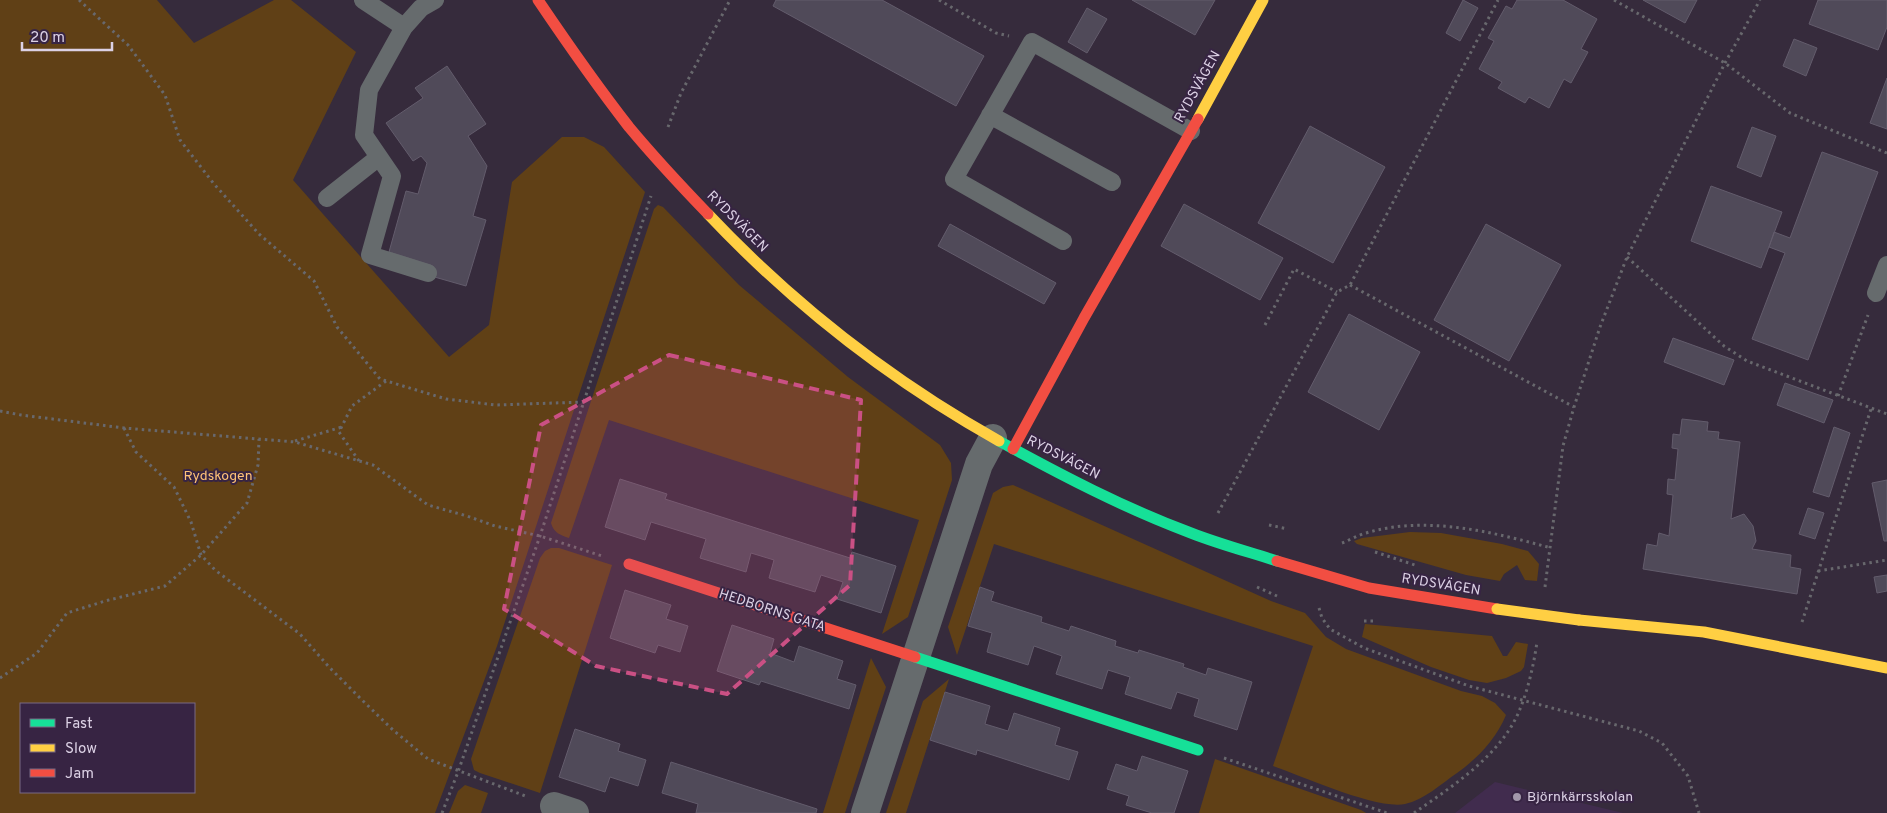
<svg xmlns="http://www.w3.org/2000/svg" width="1887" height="813" font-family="Overpass,sans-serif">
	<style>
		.built { fill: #412c4e }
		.green { fill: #604016; fill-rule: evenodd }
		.building { fill: #504a59; stroke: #635c6c }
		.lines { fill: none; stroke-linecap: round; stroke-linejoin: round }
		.path { stroke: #68686d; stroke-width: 3; stroke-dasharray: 2.5 4; stroke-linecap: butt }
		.lane { stroke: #666b6d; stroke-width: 18 }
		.street { stroke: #666b6d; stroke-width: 28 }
		.fast { stroke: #16e098; stroke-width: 11 }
		.slow { stroke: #ffcf43; stroke-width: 11 }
		.jam { stroke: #f24e42; stroke-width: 11 }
		.slow-bridge { stroke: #ffcf43; stroke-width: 11 }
		.marked { fill: #ca5084; fill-opacity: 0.2; stroke: #ca5084; stroke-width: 4; stroke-dasharray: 10 6; stroke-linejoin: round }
		.poi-dot { fill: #a297aa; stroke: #372443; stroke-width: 2 }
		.labels { text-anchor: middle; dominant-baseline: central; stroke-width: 4; stroke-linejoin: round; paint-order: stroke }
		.street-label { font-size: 14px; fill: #dcd1e5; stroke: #372443 }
		.park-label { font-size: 14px; fill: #ffc277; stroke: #372443 }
		.poi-label { font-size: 14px; fill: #dcd1e5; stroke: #372443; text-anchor: start }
	</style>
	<rect width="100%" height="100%" fill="#362b3c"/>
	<!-- built -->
	<path class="built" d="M1495 782 1623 813H1455Z"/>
	<!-- green -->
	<path class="green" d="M0 0H157L194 43 274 0H291L356 52 293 180 449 357 489 325 512 182 562 137H584L604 147 645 192 497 646 435 813H0ZM21 704H194V792H21Z
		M658 205 663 207 739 285 848 377 940 445 951 463 952 480 908 617 882 634 919 520 609 420 569 538C560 535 554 533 551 523L654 209Z
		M1013 485 1271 601 1305 613 1326 637 1346 649 1461 691 1482 696 1495 703 1506 715C1496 739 1478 758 1457 773 1441 784 1424 800 1405 804 1377 810 1302 776 1273 766L1313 646 994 544 957 655 948 627 993 493 1003 487Z
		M1410 532 1441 533 1502 544 1528 551 1539 564 1537 581 1525 580 1517 565 1504 574 1500 581 1466 575 1357 544 1354 541 1362 538Z
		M551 548H559L612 565 540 793 480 773 474 770 471 759 540 558 545 551Z
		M1365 624 1492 636 1503 656H1507L1516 642 1528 644 1524 667 1521 671 1506 678 1487 683 1469 680 1431 667 1362 637Z
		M871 658 886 687 845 813H823Z
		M949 679 906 813H886L923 701Z
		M1215 759 1361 810 1366 813H1199Z
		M465 785 488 793 481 813H449L458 791Z"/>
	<!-- building -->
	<path class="building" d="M776 0H882L984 56 956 106 773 6Z
		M1132 0H1215L1195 35Z
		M1463 0 1478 8 1460 41 1446 33Z
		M1517 0H1563L1597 19 1581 49 1588 52 1571 83 1564 79 1549 108 1529 97 1525 103 1498 88 1502 82 1479 69 1494 41 1488 38 1506 6 1512 9Z
		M1643 0H1697L1685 23Z
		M1818 0H1887V27L1878 50 1809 24Z
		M1087 8 1107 19 1087 53 1068 42Z
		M1794 39 1817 48 1806 76 1783 66Z
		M447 66 486 124 468 136 487 166 473 216 486 220 466 286 431 276 433 266 389 252 406 191 418 194 427 163 421 156 413 161 386 123 423 98 415 88Z
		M1887 78V129L1870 123Z
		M1310 126 1385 167 1333 263 1258 223Z
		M1752 127 1776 136 1761 177 1737 167Z
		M1822 152 1878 172 1808 360 1752 339 1785 253 1769 247 1774 232 1790 238Z
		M1711 186 1782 212 1761 268 1691 241Z
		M1184 204 1283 258 1260 300 1161 246Z
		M950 224 1056 283 1044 304 938 246Z
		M1486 224 1561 265 1509 361 1434 320Z
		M1349 314 1420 352 1379 430 1308 392Z
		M1673 338 1734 360 1724 385 1664 362Z
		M1785 383 1833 400 1824 423 1777 405Z
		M1682 419 1708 422 1707 431 1719 432 1718 439 1740 442 1731 519 1744 514 1753 526 1756 541 1752 549 1791 555 1790 567 1801 569 1797 594 1643 569 1647 544 1657 546 1659 533 1669 536 1673 495 1667 494 1668 479 1675 480 1678 449 1672 448 1673 434 1680 435Z
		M1834 427 1850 433 1829 497 1813 492Z
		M620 479 667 494 665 499 850 558 852 552 896 566 881 613 837 599 843 582 821 575 815 592 769 578 774 560 751 553 746 572 700 558 706 539 651 522 645 540 605 527Z
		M1887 480V541H1884L1872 483Z
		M1808 508 1824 513 1815 539 1799 534Z
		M1887 575V591L1877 593 1874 577Z
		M980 587 994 592 991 601 1042 617 1041 622 1069 631 1071 626 1116 641 1115 646 1138 653 1139 650 1184 664 1183 667 1206 675 1208 668 1252 682 1237 730 1194 716 1199 699 1177 692 1171 709 1125 694 1130 677 1108 670 1102 689 1056 674 1062 656 1034 646 1028 665 987 652 992 633 968 626Z
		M625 590 671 605 666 619 688 626 680 652 658 645 655 653 610 638Z
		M732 625 774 639 770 653 794 662 799 646 843 661 837 679 856 685 849 709 761 681 759 685 717 671Z
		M945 692 990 706 985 724 1008 731 1014 713 1060 728 1055 745 1078 752 1069 780 977 750 976 755 930 740Z
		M575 729 620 744 618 751 646 760 638 786 610 777 605 792 559 777Z
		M1142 756 1188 771 1174 813H1152L1126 805 1129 796 1107 789 1116 764 1137 771Z
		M671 762 817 809 816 813H696L698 804 662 793Z"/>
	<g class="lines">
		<!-- path -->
		<path class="path" d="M79 0 128 45 165 95 180 140 214 184 259 234 314 281 337 327 380 379 446 399 496 405 583 402
			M939 0 996 33 1009 36
			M1614 0 1725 63 1790 113 1887 153
			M668 127 681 93 730 0
			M1627 257 1724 346 1747 361 1887 414
			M1350 285 1574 407
			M1265 325 1294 269 1337 292
			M1838 396 1868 315
			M0 411 21 415 124 428 295 442 373 465 428 505 467 516 495 526 540 536 602 556
			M124 428 136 452 174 487 191 522 201 555 215 570 300 634 329 667 362 700 393 730 428 759 528 797
			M295 441 342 427
			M359 461 339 432 352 406 386 381
			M1218 513 1337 292 1350 285 1498 0
			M1269 525 1288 529
			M1342 543C1350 540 1358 535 1366 533 1426 515 1493 532 1551 548
			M1375 552 1415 565
			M1818 571 1887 560
			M1257 587 1277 596
			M1545 587 1563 446 1574 407 1600 327 1627 257 1725 63 1760 0
			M1319 608 1322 618 1330 629 1364 648 1469 686 1639 731 1662 743 1688 776 1699 813
			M1364 621H1375
			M1802 622 1871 409
			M0 678 37 653 67 613 105 601 165 586 201 555 247 503 258 465 259 439
			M1224 758 1387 813
			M442 813 458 772 540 536 651 196
			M1414 813C1447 790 1484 766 1507 733 1524 710 1533 670 1537 642"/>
		<!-- lane -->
		<path class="lane" d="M363 0 404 27
			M990 115 1112 182
			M327 198 379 157
			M1063 241 954 179 1032 42 1191 131
			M428 273 370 255 392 176 364 135 369 90 404 27 421 8 435 0
			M1876 293 1887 265"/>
		<!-- street -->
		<path class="street" d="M554 806 575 813
			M865 813 979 464 993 438"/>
		<!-- fast -->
		<path class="fast" d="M999 441C1061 475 1124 508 1191 533 1219 544 1249 552 1277 561
			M915 657 1198 750"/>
		<!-- slow -->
		<path class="slow" d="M1198 119 1263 0
			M708 214C792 303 892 381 999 441
			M1579 620 1704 632 1887 668"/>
		<!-- jam -->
		<path class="jam" d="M538 0C567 43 597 86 629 127 654 157 681 186 708 214
			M1013 449 1084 318 1198 119
			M1277 561 1369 588 1497 609
			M629 564 915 657"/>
		<!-- slow-bridge -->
		<path class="slow-bridge" d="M1497 609 1579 620"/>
	</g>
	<!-- marked area -->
	<path class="marked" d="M669 355 861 400 850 585 727 694 596 666 504 609 541 425Z"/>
	<!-- markers -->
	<circle class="poi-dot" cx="1517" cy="797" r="5"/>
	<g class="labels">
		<!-- street labels -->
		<g class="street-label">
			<text transform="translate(1198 87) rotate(-61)">RYDSVÄGEN</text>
			<text transform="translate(737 222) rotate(45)">RYDSVÄGEN</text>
			<text transform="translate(1063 458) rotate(27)">RYDSVÄGEN</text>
			<text transform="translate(1441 585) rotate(9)">RYDSVÄGEN</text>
			<text transform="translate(772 611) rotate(18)">HEDBORNS GATA</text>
		</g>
		<!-- park labels -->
		<g class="park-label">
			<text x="218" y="476">Rydskogen</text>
		</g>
		<!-- poi labels -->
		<g class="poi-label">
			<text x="1527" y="797">Björnkärrsskolan</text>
		</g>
	</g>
	<!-- legend -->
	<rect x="20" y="703" width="175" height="90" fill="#372443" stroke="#796984"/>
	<rect x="30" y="719" width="25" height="8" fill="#16e098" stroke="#796984"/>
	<text x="65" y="728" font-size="15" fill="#dcd1e5">Fast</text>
	<rect x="30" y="744" width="25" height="8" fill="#ffcf43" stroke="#796984"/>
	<text x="65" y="753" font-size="15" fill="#dcd1e5">Slow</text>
	<rect x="30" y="769" width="25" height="8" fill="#f24e42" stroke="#796984"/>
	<text x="65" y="778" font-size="15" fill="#dcd1e5">Jam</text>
	<!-- scale -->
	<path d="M22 42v8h90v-8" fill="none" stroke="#dcd1e5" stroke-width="2.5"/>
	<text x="30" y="42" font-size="15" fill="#dcd1e5" stroke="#372443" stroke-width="4" paint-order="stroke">20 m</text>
</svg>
